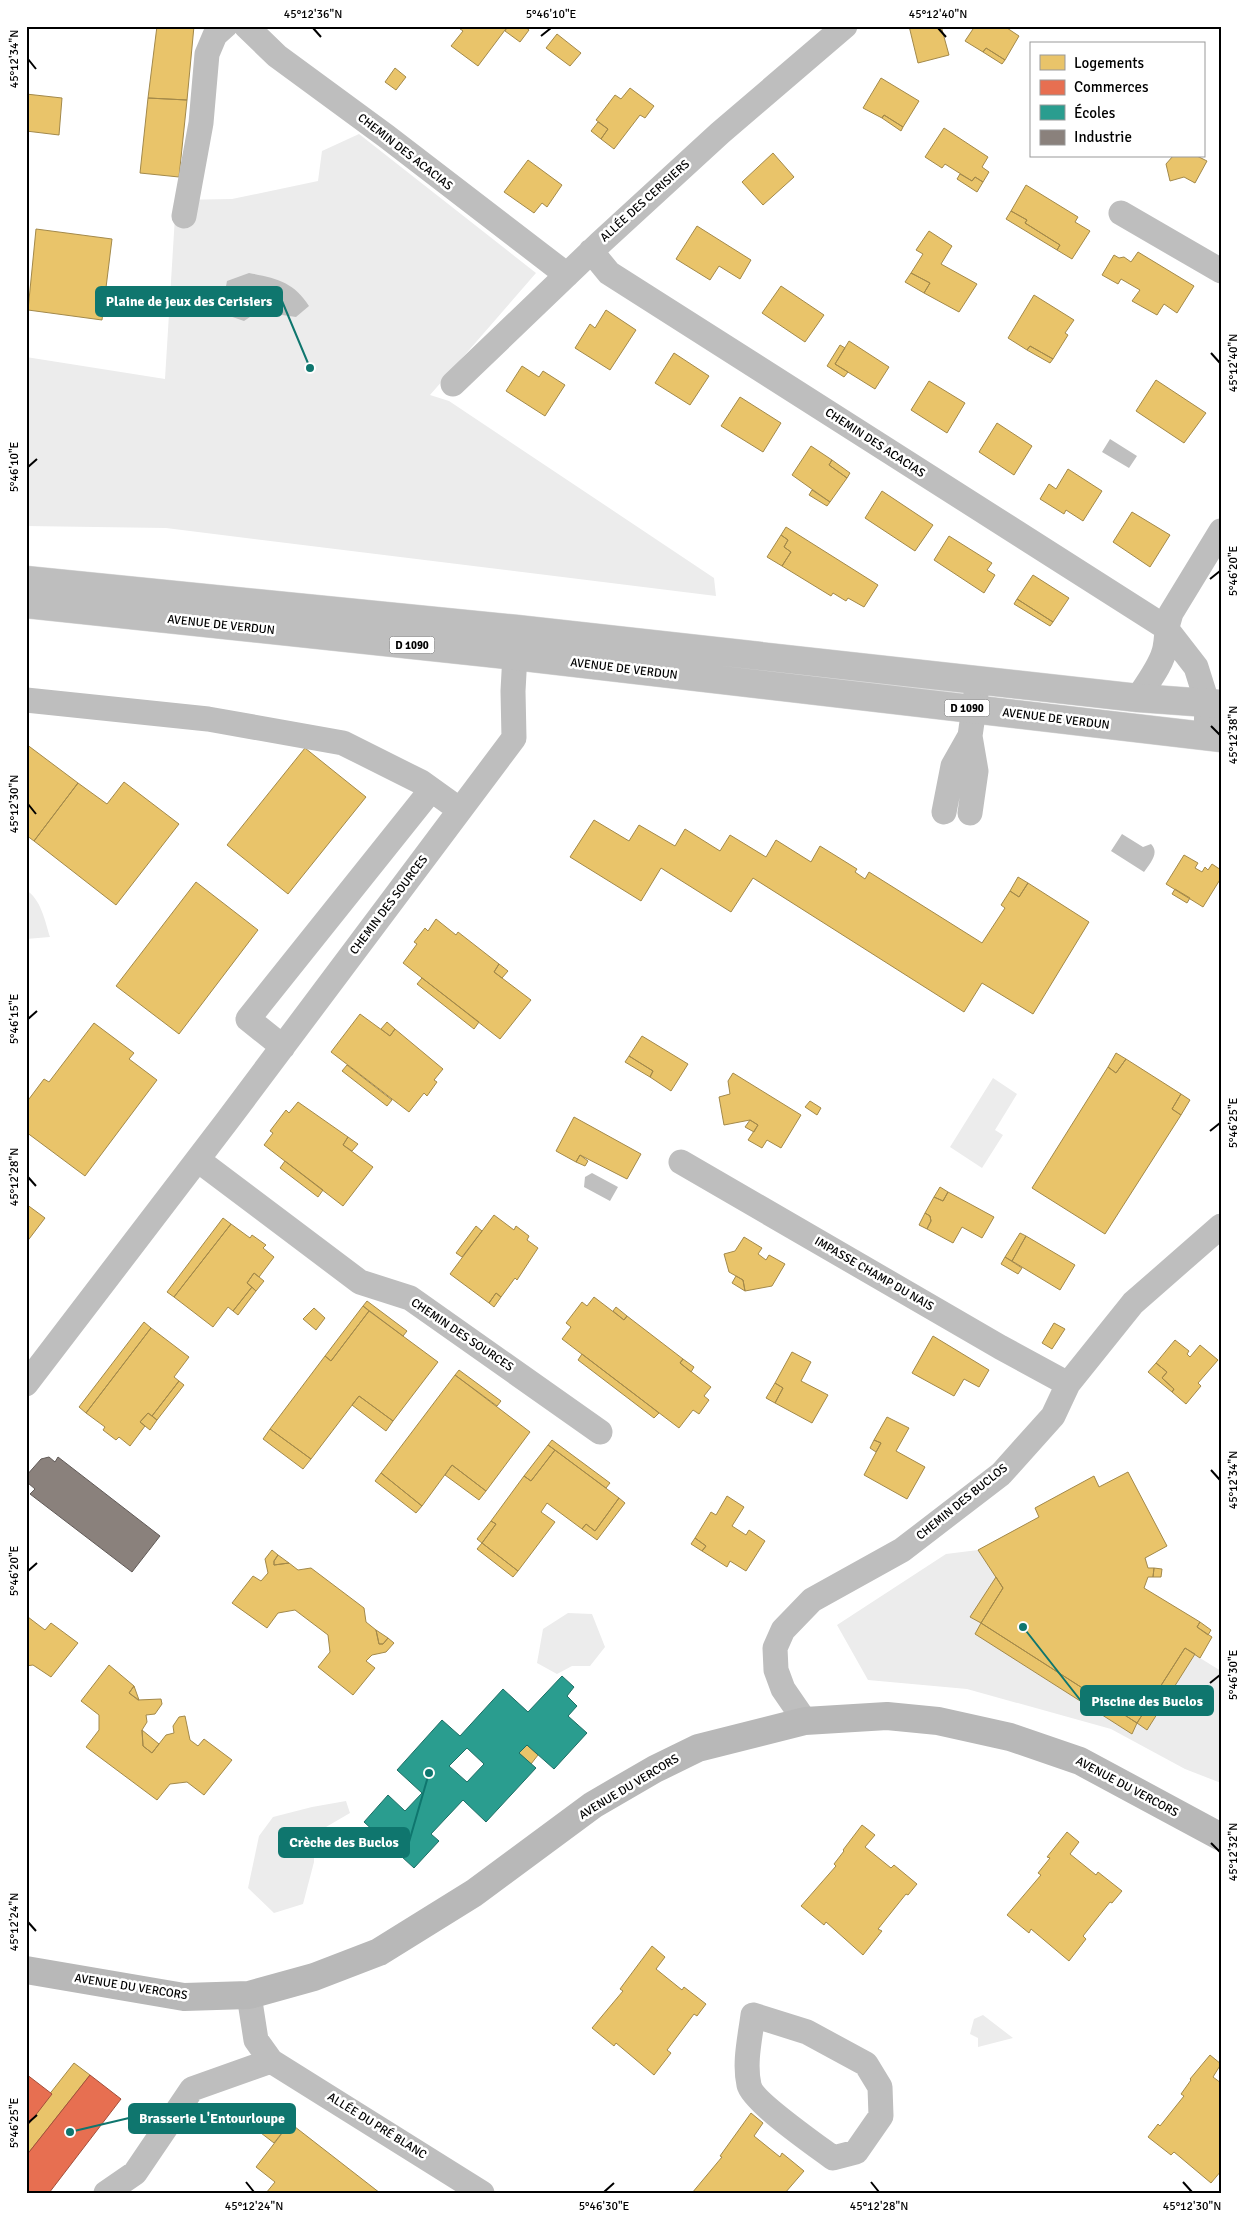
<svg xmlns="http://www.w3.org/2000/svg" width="1247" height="2219" font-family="Signika,sans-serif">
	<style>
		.green { fill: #ececec }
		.water { fill: #bfbfbf }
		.homes { fill: #e9c46a; stroke: #a3894a }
		.shops { fill: #e76f51; stroke: #a24e39 }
		.schools { fill: #2a9d8f; stroke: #1d6e64; fill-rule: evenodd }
		.industry { fill: #8a817c; stroke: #615a57 }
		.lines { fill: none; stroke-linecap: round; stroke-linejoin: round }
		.primary-casing { stroke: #dbdbdb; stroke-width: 29 }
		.street { stroke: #bebebe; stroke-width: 25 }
		.secondary { stroke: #b8b8b8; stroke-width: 28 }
		.primary { stroke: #bebebe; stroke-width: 28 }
		.ticks { fill: none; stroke: #000; stroke-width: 2 }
		.labels { text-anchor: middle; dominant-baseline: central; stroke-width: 5; stroke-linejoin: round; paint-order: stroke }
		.shield { fill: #fff; stroke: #4c4c4c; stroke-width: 1 }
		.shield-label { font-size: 11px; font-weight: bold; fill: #000 }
		.street-label { font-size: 12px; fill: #000; stroke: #fff }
		.leader { fill: none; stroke: #0f766e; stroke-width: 2 }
		.callout-dot { fill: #0f766e; stroke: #fff; stroke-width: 2 }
		.callout { fill: #0f766e; stroke: #0f766e; stroke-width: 2 }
		.callout-label { font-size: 14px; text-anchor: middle; font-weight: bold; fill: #fff }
		.neatline { fill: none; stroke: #000; stroke-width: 2 }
		.ticks-label { font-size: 12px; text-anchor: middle; fill: #000 }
	</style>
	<rect width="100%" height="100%" fill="#fff"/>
	<!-- green -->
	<path class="green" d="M359 134 536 273 430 395 449 401 714 578 716 596 166 528 26 526V357L165 379 176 200 232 199 318 181 322 151Z
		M26 890C41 899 45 921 50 937L26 939Z
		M993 1078 1017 1094 995 1130 1003 1135 982 1168 950 1147Z
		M1128 1472 1167 1546 1146 1558 1148 1568 1162 1569 1161 1577H1148L1144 1588 1211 1630 1208 1635 1212 1637 1200 1658 1221 1671V1783L1185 1769 1111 1729 967 1689 868 1680 837 1625 946 1554 978 1550 1039 1517 1035 1508 1094 1476 1100 1487Z
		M568 1613 592 1614 605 1647 590 1666H572L557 1674 537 1663 543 1629Z
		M346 1801 350 1813 314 1834V1862L303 1904 274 1913 248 1888 259 1836 273 1817 312 1807Z
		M983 2015 1013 2038 978 2047V2038L970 2034 974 2019Z"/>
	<!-- water -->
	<path class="water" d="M249 273C276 278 294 282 309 306L296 317 282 315 265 307 244 321 221 313 227 281Z
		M1110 439 1137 456 1129 468 1102 452Z
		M1122 834 1143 847 1151 844C1160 853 1150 863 1144 872L1111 851Z
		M592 1173 618 1187 610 1201 584 1187 585 1177Z"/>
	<!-- homes -->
	<path class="homes" d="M157 26H194L187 100 148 98Z
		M456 26H508L478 66 451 46 463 31Z
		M508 26H524L529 30 520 42 505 31Z
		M909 26H941L949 55 918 63Z
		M975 26H1004L1019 36 1005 60 986 48 983 52 965 41Z
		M557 34 581 53 570 66 546 48Z
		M986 48 1005 60 1002 64 983 52Z
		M395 68 406 77 396 90 385 82Z
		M881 78 919 101 903 127 884 115 882 118 863 108Z
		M630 88 654 106 645 118 640 115 614 149 601 139 608 129 596 120 615 95 621 99Z
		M26 94 62 98 59 135 26 131Z
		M148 98 187 100 179 177 140 173Z
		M884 115 903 127 901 131 882 118Z
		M598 122 608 129 601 139 591 131Z
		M944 128 988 157 982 167 989 172 983 182 975 177 972 181 945 164 942 168 925 157Z
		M773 153 794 177 763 205 742 182Z
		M1173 156H1197L1207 161 1195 183 1184 177 1170 181 1166 164Z
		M528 160 562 185 547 207 542 203 534 213 504 192Z
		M960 174 972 181 975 177 983 182 977 192 957 179Z
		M1026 185 1078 217 1075 222 1090 231 1072 259 1057 250 1060 245 1025 223 1027 220 1011 211Z
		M1011 211 1027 220 1025 223 1060 245 1057 250 1006 219Z
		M697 226 751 260 740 279 719 266 710 280 676 259Z
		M36 229 112 239 102 320 28 310Z
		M929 231 952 246 941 264 977 284 959 312 924 293 930 283 911 273 923 254 916 250Z
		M1138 252 1194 286 1177 313 1164 304 1157 315 1132 301 1140 290 1121 279 1118 284 1102 275 1114 255 1119 258 1124 257 1131 262Z
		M911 273 930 283 924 293 905 282Z
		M781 286 824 315 805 342 762 313Z
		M1034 295 1074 320 1065 333 1068 335 1053 359 1030 346 1027 350 1008 338Z
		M606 310 636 330 610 370 575 348 590 324 595 328Z
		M849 341 889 367 875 389 835 364Z
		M840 345 845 348 835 364 848 372 844 377 827 366Z
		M1030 346 1053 359 1050 363 1027 350Z
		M674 353 709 376 690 405 655 383Z
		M522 366 539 377 543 371 565 385 545 416 506 391Z
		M1156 380 1206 413 1184 443 1136 411Z
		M929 381 965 403 947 433 911 410Z
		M740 397 781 423 763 452 721 426Z
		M997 423 1032 446 1014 475 979 452Z
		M811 446 832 460 829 465 847 478 830 502 792 475Z
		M832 460 850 473 847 478 829 465Z
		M1068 469 1102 491 1083 521 1066 510 1064 514 1040 499 1049 484 1056 489Z
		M812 490 830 502 827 506 809 495Z
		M882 491 933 525 915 551 865 518Z
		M1132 512 1170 535 1150 567 1113 542Z
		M786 527 878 585 864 607 848 598 846 601 833 593 831 596 782 566 791 552 784 547 788 540 781 535Z
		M781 535 788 540 784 547 791 552 782 566 767 557Z
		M949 536 992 563 987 570 995 575 984 593 934 560Z
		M1033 575 1069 598 1053 622 1017 599Z
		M1017 599 1053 622 1050 626 1014 604Z
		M26 744 78 783 34 841 26 835Z
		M305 748 366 797 288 894 227 845Z
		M124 782 179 824 116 905 34 841 78 783 107 804Z
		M594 820 629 841 639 825 675 846 685 829 720 851 730 835 766 857 776 840 811 862 820 846 857 869 855 872 865 879 869 872 982 943 1005 908 1001 905 1010 891 1019 897 1028 883 1089 922 1033 1014 982 983 964 1012 753 878 731 912 661 868 641 901 570 857Z
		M1184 855 1198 863 1195 868 1202 872 1205 867 1208 870 1212 864 1221 870V878L1203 907 1166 884Z
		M1018 877 1028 883 1019 897 1010 891Z
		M196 882 258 930 179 1034 116 986Z
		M1175 889 1190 898 1187 903 1172 894Z
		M436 919 456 935 458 932 499 964 494 972 531 1000 500 1039 403 963 417 944 414 942 425 928 428 931Z
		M499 964 508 971 502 978 494 972Z
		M422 978 479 1022 474 1029 417 984Z
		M360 1014 390 1036 395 1029 443 1069 434 1080 437 1082 427 1096 424 1093 409 1112 331 1052Z
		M387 1022 395 1029 390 1036 381 1029Z
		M94 1023 134 1053 129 1059 157 1080 85 1176 26 1132V1103L44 1079 49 1082Z
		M642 1036 688 1064 671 1091 650 1077 653 1071 629 1056Z
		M1116 1053 1126 1059 1116 1073 1108 1067Z
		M629 1056 653 1071 650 1077 625 1062Z
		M1126 1059 1181 1094 1172 1109 1181 1115 1105 1234 1032 1188 1108 1067 1116 1073Z
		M347 1065 392 1100 387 1106 342 1071Z
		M733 1073 801 1115 781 1148 767 1140 762 1148 748 1140 758 1125 750 1120 724 1125 719 1097 730 1094 728 1081Z
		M1181 1094 1190 1100 1181 1115 1172 1109Z
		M810 1101 821 1108 817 1115 805 1107Z
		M298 1102 348 1137 343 1145 373 1167 343 1206 264 1145 273 1133 270 1131 286 1110 289 1113Z
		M574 1117 641 1154 627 1179 580 1155 576 1162 556 1151Z
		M750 1120 758 1125 754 1132 745 1127Z
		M348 1137 358 1144 352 1151 343 1145Z
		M580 1155 588 1161 585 1166 576 1162Z
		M285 1161 323 1190 318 1197 280 1168Z
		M940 1187 948 1192 943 1201 934 1197Z
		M948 1192 994 1217 982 1238 962 1227 953 1243 927 1229 931 1221 930 1216 925 1213 934 1197 943 1201Z
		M26 1204 45 1218 26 1243Z
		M925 1213 930 1216 931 1221 927 1229 919 1225Z
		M494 1215 514 1230 516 1226 529 1236 527 1240 538 1248 517 1280 515 1278 501 1297 496 1293 489 1303 450 1274Z
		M223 1218 231 1224 174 1297 167 1292Z
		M231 1224 250 1238 252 1235 266 1245 263 1248 274 1257 259 1277 254 1273 247 1283 252 1287 233 1311 228 1307 213 1327 174 1297Z
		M476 1226 482 1231 462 1257 456 1253Z
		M1020 1233 1026 1236 1012 1261 1005 1257Z
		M1026 1236 1075 1265 1060 1290 1012 1261Z
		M744 1237 762 1248 758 1254 766 1260 769 1255 785 1264 772 1286 745 1291 743 1280 729 1272 724 1254 735 1251Z
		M1005 1257 1022 1268 1018 1274 1001 1264Z
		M254 1273 264 1281 256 1291 247 1283Z
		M736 1276 743 1280 745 1291 732 1283Z
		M252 1287 256 1291 238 1315 233 1311Z
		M496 1293 501 1297 494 1307 489 1303Z
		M594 1297 624 1320 627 1316 683 1359 680 1363 711 1387 704 1396 709 1400 699 1414 693 1410 679 1428 562 1339 571 1327 566 1323 582 1302 587 1306Z
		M367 1301 407 1331 403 1336 363 1306Z
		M363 1306 369 1311 331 1361 325 1356Z
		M616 1307 627 1316 624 1320 613 1311Z
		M314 1308 325 1318 316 1330 303 1319Z
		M369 1311 438 1362 393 1421 359 1396 311 1459 270 1429 325 1356 331 1361Z
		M144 1322 151 1328 86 1413 79 1407Z
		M1054 1323 1065 1329 1052 1349 1042 1343Z
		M151 1328 189 1357 174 1377 179 1381 152 1416 148 1413 140 1422 145 1426 130 1446 119 1437 116 1440 103 1430 105 1427 86 1413Z
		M933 1336 989 1370 979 1387 964 1379 954 1396 912 1373Z
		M1175 1340 1189 1351 1187 1354 1190 1357 1200 1345 1218 1360 1198 1383 1201 1386 1186 1404 1172 1392 1174 1389 1162 1378 1167 1372 1156 1363Z
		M792 1352 811 1362 801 1381 828 1395 812 1423 775 1403 783 1388 775 1383Z
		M582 1354 659 1413 654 1418 578 1360Z
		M683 1359 694 1367 691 1372 680 1363Z
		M1156 1363 1167 1372 1162 1378 1174 1389 1172 1392 1148 1372Z
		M459 1370 501 1401 497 1406 455 1375Z
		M455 1375 530 1432 486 1491 452 1465 422 1506 381 1473Z
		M179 1381 184 1385 157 1420 152 1416Z
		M775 1383 783 1388 775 1403 766 1398Z
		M359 1396 393 1421 386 1431 352 1405Z
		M148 1413 157 1420 150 1430 140 1422Z
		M887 1417 909 1428 896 1451 925 1467 907 1499 864 1475 881 1443 874 1440Z
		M270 1429 311 1459 303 1469 263 1439Z
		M552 1440 610 1483 606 1488 548 1445Z
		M874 1440 881 1443 876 1452 870 1448Z
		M548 1445 555 1450 531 1481 524 1476Z
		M555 1450 619 1498 595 1531 586 1524 582 1529 547 1503 541 1512 555 1522 518 1571 482 1543 496 1524 491 1521 524 1476 531 1481Z
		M452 1465 486 1491 479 1500 445 1475Z
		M1128 1472 1167 1546 1145 1558 1148 1568H1154L1153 1577H1148L1144 1588 1200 1622 1197 1627 1212 1637 1200 1658 1185 1648 1137 1723 981 1623 1003 1588 978 1550 1039 1517 1035 1508 1094 1476 1099 1487Z
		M381 1473 422 1506 416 1513 375 1481Z
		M727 1496 744 1507 732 1526 746 1535 749 1530 765 1541 746 1571 730 1561 727 1567 702 1551 706 1546 695 1538 711 1512 716 1515Z
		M619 1498 625 1503 597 1540 582 1529 586 1524 595 1531Z
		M491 1521 496 1524 482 1543 477 1539Z
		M695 1538 706 1546 702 1551 691 1544Z
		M482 1543 518 1571 513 1577 477 1549Z
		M272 1550 278 1555 274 1561V1565L289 1563 298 1570 311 1568 364 1608 366 1622 376 1630 379 1644H383L388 1638 394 1643 386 1652 372 1655 366 1661 375 1668 353 1695 318 1667 330 1652 328 1635 295 1610 278 1613 267 1628 232 1603 253 1576 261 1581 268 1573 265 1559Z
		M278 1555 289 1563 274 1565V1561Z
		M1154 1568 1162 1569 1161 1577H1153Z
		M996 1577 1003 1588 981 1623 970 1617Z
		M28 1617 45 1630 51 1623 78 1643 51 1677 33 1665 26 1666V1618Z
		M1200 1622 1211 1630 1208 1635 1197 1627Z
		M981 1623 1137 1723 1132 1734 975 1634Z
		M376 1630 388 1638 383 1644H379Z
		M1185 1648 1195 1654 1147 1730 1137 1723Z
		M109 1665 134 1686 129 1693 138 1700 161 1699 162 1704 155 1714 146 1715 147 1722 142 1730 143 1746 152 1753 166 1735 174 1733 173 1726 179 1717 185 1716 190 1740 198 1746 204 1739 232 1760 204 1795 187 1782 170 1784 157 1800 86 1747 99 1730V1715L81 1701Z
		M134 1686 139 1700 129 1693Z
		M142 1730 159 1744 152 1753 143 1746Z
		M527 1745 538 1755 531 1764 519 1753Z
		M862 1825 875 1835 865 1847 891 1868 894 1865 917 1884 908 1895 906 1894 878 1929 882 1931 863 1955 826 1922 824 1925 801 1906 836 1866 834 1864 844 1851 843 1850Z
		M1067 1832 1079 1842 1070 1854 1096 1875 1098 1872 1122 1891 1112 1903 1110 1902 1083 1936 1086 1939 1069 1961 1031 1929 1029 1933 1007 1915 1041 1875 1038 1873 1050 1858 1047 1857Z
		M652 1946 665 1957 656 1969 682 1990 684 1987 706 2004 697 2016 694 2014 667 2050 671 2053 654 2075 616 2043 614 2046 592 2028 623 1991 620 1989Z
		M1210 2055 1221 2064 1213 2077 1221 2083V2171L1211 2183 1174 2152 1171 2155 1148 2137 1158 2124 1160 2126 1184 2096 1181 2094 1191 2080 1190 2079Z
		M74 2063 90 2075 26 2156V2124Z
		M751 2113 763 2123 754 2136 780 2157 782 2153 804 2171 785 2193H692L722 2157 720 2156Z
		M275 2115 288 2125 274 2143 261 2133Z
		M290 2123 380 2193H266L275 2182 256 2167Z"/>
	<!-- shops -->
	<path class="shops" d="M26 2074 52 2094 28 2125 26 2124Z
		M90 2075 121 2099 49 2193H26V2156Z"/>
	<!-- schools -->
	<path class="schools" d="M562 1676 574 1687 567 1696 577 1706 568 1716 587 1733 554 1769 527 1745 519 1753 536 1768 486 1822 463 1800 431 1834 439 1841 414 1868 364 1822 388 1795 405 1811 422 1793 397 1770 442 1720 460 1736 503 1689 528 1712ZM467 1748 484 1764 467 1782 449 1766Z"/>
	<!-- industry -->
	<path class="industry" d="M49 1457 55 1462 58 1457 160 1536 132 1572 30 1494 35 1489 28 1483 26 1476 41 1459Z"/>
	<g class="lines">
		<defs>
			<path id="primary" d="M26 580 517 629 1138 698 1221 704
				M26 604 515 656 1221 738"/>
		</defs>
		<!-- primary casing -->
		<use href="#primary" class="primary-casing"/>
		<!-- street -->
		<path class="street" d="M246 26 277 56 386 136 567 275
			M1121 213 1221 271
			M184 216 201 123 207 54 215 35 225 26
			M591 251 609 273 1165 627 1196 667 1207 702 1206 736
			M453 384 599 244 720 133 845 26
			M1138 698C1147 683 1162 665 1165 648 1168 633 1165 629 1171 613L1221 531
			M26 700 208 719 343 743 421 782 460 810
			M944 812 953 766 970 736
			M970 813 976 771 970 736 978 680
			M283 1047 248 1019 431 790
			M198 1160 360 1282 410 1298 600 1432
			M681 1162 1000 1347 1068 1384
			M26 1384 227 1121 514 738 513 691 516 636
			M805 1721 783 1689 776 1670 775 1648 783 1630 812 1600 902 1550 1001 1474 1053 1416 1068 1384 1133 1303 1221 1226
			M249 1995 256 2040 271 2061 482 2193
			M753 2015 807 2032 866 2064 880 2087 881 2116 856 2152 833 2158C817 2146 752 2101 749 2085 744 2063 750 2038 753 2015Z
			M106 2193 135 2173 192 2089 271 2061"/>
		<!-- secondary -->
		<path class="secondary" d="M26 1970 184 1997 249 1995 314 1977 379 1952 474 1893 593 1805 655 1769 698 1748 805 1721 887 1716 938 1721 1010 1737 1080 1761 1221 1837"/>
		<!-- primary -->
		<use href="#primary" class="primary"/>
	</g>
	<!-- ticks -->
	<path class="ticks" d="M313 28 321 37M938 28 946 37M541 36 551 28M28 59 36 69M1211 353 1220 363M28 467 37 459M1210 579 1220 571M1211 726 1220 735M28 804 36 814M28 1019 37 1011M1210 1131 1220 1123M28 1177 36 1186M1211 1470 1220 1480M28 1571 37 1563M1210 1683 1220 1675M1211 1843 1220 1852M28 1922 36 1931M28 2123 37 2115M246 2182 254 2192M871 2182 879 2192M1183 2182 1192 2192M604 2192 614 2183"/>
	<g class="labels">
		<!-- shield labels -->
		<g class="shield">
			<rect x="389.5" y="636.5" width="45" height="17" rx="4"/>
			<rect x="944.5" y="699.5" width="45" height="17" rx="4"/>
		</g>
		<g class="shield-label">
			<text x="412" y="645">D 1090</text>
			<text x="967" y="708">D 1090</text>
		</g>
		<!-- street labels -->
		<g class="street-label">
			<text transform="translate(405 152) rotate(38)">CHEMIN DES ACACIAS</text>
			<text transform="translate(645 201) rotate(-42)">ALLÉE DES CERISIERS</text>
			<text transform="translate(875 443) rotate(33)">CHEMIN DES ACACIAS</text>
			<text transform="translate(221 625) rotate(6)">AVENUE DE VERDUN</text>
			<text transform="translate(624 669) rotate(7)">AVENUE DE VERDUN</text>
			<text transform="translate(1056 719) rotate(7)">AVENUE DE VERDUN</text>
			<text transform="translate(389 905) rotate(-53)">CHEMIN DES SOURCES</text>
			<text transform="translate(874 1274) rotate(30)">IMPASSE CHAMP DU NAIS</text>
			<text transform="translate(462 1335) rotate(34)">CHEMIN DES SOURCES</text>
			<text transform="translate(962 1502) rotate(-39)">CHEMIN DES BUCLOS</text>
			<text transform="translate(629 1787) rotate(-31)">AVENUE DU VERCORS</text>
			<text transform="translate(1127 1787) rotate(28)">AVENUE DU VERCORS</text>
			<text transform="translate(131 1987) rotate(9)">AVENUE DU VERCORS</text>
			<text transform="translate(377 2126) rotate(32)">ALLÉE DU PRÉ BLANC</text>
		</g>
	</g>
	<!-- callouts -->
	<path class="leader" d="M310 368L282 301M1023 1627L1081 1701M429 1773L409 1842M70 2132L129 2118"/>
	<g class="callout-dot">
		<circle cx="310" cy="368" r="5"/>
		<circle cx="1023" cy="1627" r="5"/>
		<circle cx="429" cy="1773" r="5"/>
		<circle cx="70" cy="2132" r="5"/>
	</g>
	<g class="callout">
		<rect x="96" y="287" width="186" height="29" rx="5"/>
		<rect x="1081" y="1686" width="132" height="29" rx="5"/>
		<rect x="279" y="1828" width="130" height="29" rx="5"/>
		<rect x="129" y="2104" width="166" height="29" rx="5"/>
	</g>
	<g class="callout-label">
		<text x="189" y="306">Plaine de jeux des Cerisiers</text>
		<text x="1147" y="1706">Piscine des Buclos</text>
		<text x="344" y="1847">Crèche des Buclos</text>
		<text x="212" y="2123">Brasserie L'Entourloupe</text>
	</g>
	<!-- border -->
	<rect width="1247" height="2219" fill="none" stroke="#ffffff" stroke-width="55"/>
	<!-- legend -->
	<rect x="1030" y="42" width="175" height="115" fill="#ffffff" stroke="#999999"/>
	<rect x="1040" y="55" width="25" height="15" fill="#e9c46a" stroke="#999999"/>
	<text x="1074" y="68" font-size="15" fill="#000000">Logements</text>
	<rect x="1040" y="80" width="25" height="15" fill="#e76f51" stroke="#999999"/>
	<text x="1074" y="92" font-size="15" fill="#000000">Commerces</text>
	<rect x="1040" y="105" width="25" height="15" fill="#2a9d8f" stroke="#999999"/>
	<text x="1074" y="118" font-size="15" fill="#000000">Écoles</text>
	<rect x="1040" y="130" width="25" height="15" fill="#8a817c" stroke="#999999"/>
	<text x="1074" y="142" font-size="15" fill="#000000">Industrie</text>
	<rect x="28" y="28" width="1192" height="2164" class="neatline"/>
	<g class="ticks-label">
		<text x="313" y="18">45°12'36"N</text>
		<text x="551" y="18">5°46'10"E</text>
		<text x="938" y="18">45°12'40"N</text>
		<text transform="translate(14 59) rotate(-90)" y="4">45°12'34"N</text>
		<text transform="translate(1233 363) rotate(-90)" y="4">45°12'40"N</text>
		<text transform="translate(14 467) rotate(-90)" y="4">5°46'10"E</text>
		<text transform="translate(1233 571) rotate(-90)" y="4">5°46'20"E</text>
		<text transform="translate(1233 735) rotate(-90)" y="4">45°12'38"N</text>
		<text transform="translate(14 804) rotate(-90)" y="4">45°12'30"N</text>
		<text transform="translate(14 1019) rotate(-90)" y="4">5°46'15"E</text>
		<text transform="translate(1233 1123) rotate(-90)" y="4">5°46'25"E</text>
		<text transform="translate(14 1177) rotate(-90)" y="4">45°12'28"N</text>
		<text transform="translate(1233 1480) rotate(-90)" y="4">45°12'34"N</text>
		<text transform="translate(14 1571) rotate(-90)" y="4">5°46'20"E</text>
		<text transform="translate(1233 1675) rotate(-90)" y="4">5°46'30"E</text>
		<text transform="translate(1233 1852) rotate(-90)" y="4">45°12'32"N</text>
		<text transform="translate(14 1922) rotate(-90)" y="4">45°12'24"N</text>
		<text transform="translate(14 2123) rotate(-90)" y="4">5°46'25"E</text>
		<text x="254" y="2210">45°12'24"N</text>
		<text x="604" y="2210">5°46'30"E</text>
		<text x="879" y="2210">45°12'28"N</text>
		<text x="1192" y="2210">45°12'30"N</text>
	</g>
</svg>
